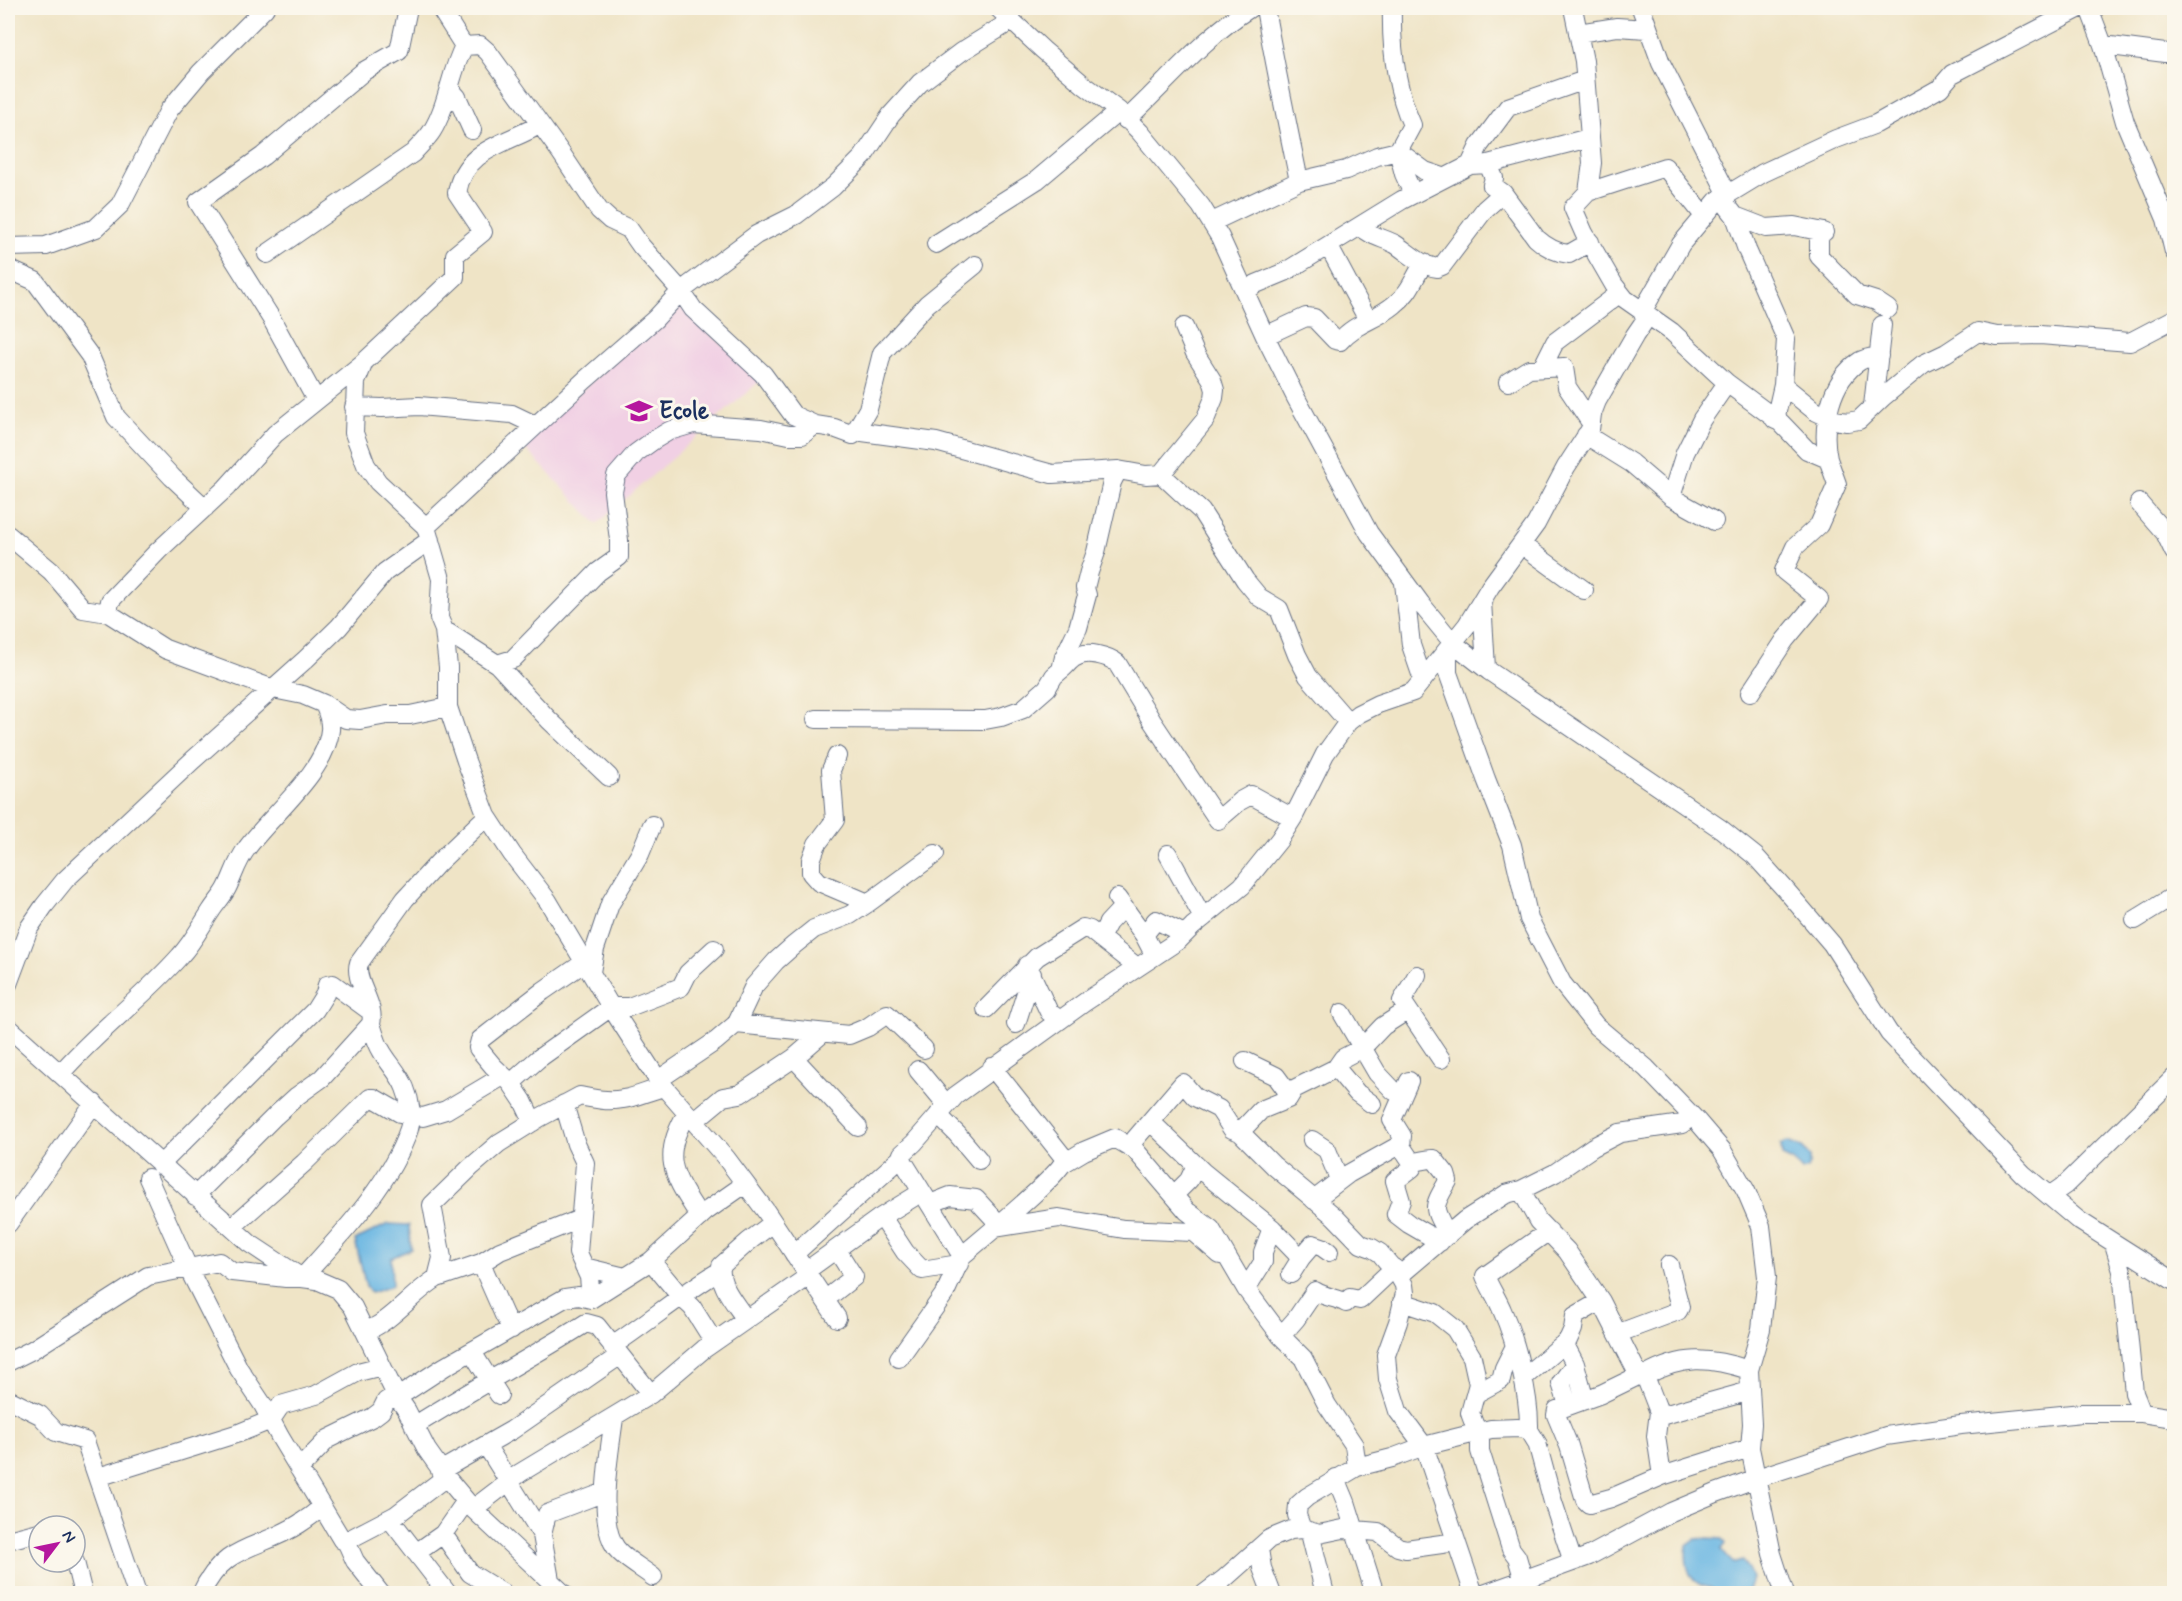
<svg xmlns="http://www.w3.org/2000/svg" width="2182" height="1601" font-family="Mynerve,sans-serif">
	<style>
		.built { fill: #f1d0e4 }
		.water { fill: #69b6e2; stroke: #4272a0; stroke-width: 1.5 }
		.lines { fill: none; stroke-linecap: round; stroke-linejoin: round }
		.minor-casing { stroke: #656e82; stroke-width: 20 }
		.minor { stroke: #fff; stroke-width: 18 }
		.labels { text-anchor: middle; dominant-baseline: central; stroke-width: 6; stroke-linejoin: round; paint-order: stroke }
		.poi-label { font-size: 24px; font-weight: bold; fill: #1b2f5e; stroke: #fbf7ec; text-anchor: start }
	</style>
	<rect width="100%" height="100%" fill="#fbf7ec"/>
	<filter id="ink" filterUnits="userSpaceOnUse"><feTurbulence type="fractalNoise" baseFrequency=".0167" numOctaves="2"/><feDisplacementMap in="SourceGraphic" scale="12" xChannelSelector="R" yChannelSelector="G"/><feConvolveMatrix kernelMatrix="1 2 1 2 8 2 1 2 1" color-interpolation-filters="sRGB"/></filter>
	<filter id="wash" filterUnits="userSpaceOnUse"><feTurbulence type="fractalNoise" baseFrequency=".008" numOctaves="4" result="noise"/><feDisplacementMap in="SourceGraphic" scale="24" xChannelSelector="R" yChannelSelector="G"/><feGaussianBlur stdDeviation="1.35" result="paint"/><feColorMatrix in="noise" values="0 0 0 0 0 0 0 0 0 0 0 0 0 0 0 0 0 1.4 0 .05"/><feComposite in="paint" operator="in"/></filter>
	<g filter="url(#wash)">
		<rect width="100%" height="100%" fill="#efe4c6"/>
		<!-- built -->
		<path class="built" d="M677 303 761 380 597 524 522 445Z"/>
		<!-- water -->
		<path class="water" d="M1787 1142 1802 1148 1810 1156V1164L1808 1169 1802 1171 1793 1161 1782 1156 1781 1145Z
			M388 1224 409 1225 411 1249 391 1258 392 1286 371 1293 366 1287 355 1240Z
			M1707 1538 1723 1539 1726 1544 1721 1550 1733 1563 1743 1560 1752 1578 1747 1593H1717C1711 1586 1709 1588 1701 1585 1686 1578 1685 1558 1687 1545L1695 1539Z"/>
	</g>
	<g filter="url(#ink)">
		<g class="lines">
			<defs>
				<path id="minor" d="M440 8 464 46 480 45 488 52 561 153 599 210 610 220 629 229 641 246 681 291 693 309 763 374 793 415 815 425 802 435H789L761 429 693 424 669 431 654 440 636 453 616 476 613 492 619 540V557L598 572 513 659 497 664 444 630
					M998 8 1043 50 1084 85 1119 111 1140 132 1201 206 1220 237 1265 336 1296 398 1369 533 1421 604 1453 643 1489 671 1721 829 1755 856 1784 888 1832 944 1889 1033 2023 1174 2078 1220 2174 1281
					M1392 8C1391 47 1396 89 1412 125L1398 151 1404 174 1413 194
					M1573 8 1584 61 1592 163 1588 192 1573 208 1584 233 1614 285 1625 299 1672 332 1727 383 1781 423 1807 450 1828 459 1837 484 1819 525 1795 547 1784 571 1819 599 1785 640 1750 693
					M1641 8 1661 63 1727 193
					M2089 8 2103 45 2125 122 2166 219 2174 252
					M1578 33 1617 27 1647 29
					M2103 45 2165 53 2174 52
					M449 88 457 97 472 130
					M1126 120C1167 82 1204 37 1250 8
					M539 125C506 144 464 149 457 193L483 232 455 255V277L364 362 356 382 354 433 366 465 378 482 426 527 441 579 439 618 444 630 448 667V707L466 761 487 816 512 854 548 901 611 1007 658 1080 726 1158 765 1210 837 1318
					M1488 164 1494 178 1492 185 1503 193 1536 238C1546 247 1556 253 1569 254L1590 242
					M1470 165 1479 146 1508 107 1585 80
					M1299 181 1346 170 1377 156 1398 151 1425 171 1443 177
					M1588 192 1665 167 1704 216
					M1721 198 1735 216 1747 250 1786 339 1783 385 1775 420
					M1735 216 1766 228 1794 226 1824 232
					M1212 222 1299 181C1287 123 1275 66 1265 8
					M1360 226C1370 236 1383 238 1395 244 1409 253 1420 265 1437 268L1442 266 1485 209 1503 193
					M1819 231V256L1857 295 1876 301 1888 309
					M936 244 1037 180 1119 111
					M8 247 46 246 96 228 120 205 169 110 201 72 265 8
					M1329 247 1368 320
					M267 254 413 153C419 146 427 139 432 131 448 105 450 73 464 46
					M8 269 35 281 90 356 116 417 172 477 205 508
					M1245 292 1256 284 1285 272 1402 200 1470 165 1488 164 1589 138
					M1642 312 1681 244 1717 201 1763 173 1836 139 1876 124 1940 88 1952 74 2080 8
					M1265 336 1306 317 1314 318 1335 340 1340 341C1355 323 1376 320 1394 305 1411 292 1413 279 1424 263
					M1542 368 1555 342 1620 293
					M1508 382 1529 369 1564 367 1567 387 1591 423
					M1783 385 1815 411 1834 420 1847 422 1859 420 1883 397 1923 364 1946 353 1978 332 1997 336 2040 335 2130 342 2174 319
					M316 400 271 318 198 202 263 156 364 71 399 51 408 8
					M1873 406 1882 325
					M354 407 382 408 419 406 512 414 535 425
					M815 425 834 428 853 435 868 409 882 353 927 304 975 265
					M855 431 936 442 1052 474 1118 470 1146 475 1161 474 1205 420 1214 398 1215 390 1212 380 1195 353 1184 327
					M1586 435 1631 463 1671 497 1714 521
					M1828 459C1821 427 1830 380 1860 361 1865 358 1873 357 1879 356
					M1161 474 1201 511 1245 580 1259 597 1279 609 1297 655 1308 676 1348 722
					M1671 497 1685 453 1702 419 1727 383
					M2139 503 2165 533 2174 552
					M426 527 585 380 655 319 681 291 756 235 796 215 833 187 863 157 891 115 920 83 961 52 1011 21
					M8 535 51 571 83 609 108 613 165 649 273 689 303 695 324 704 346 719 360 720 387 715H410L448 707
					M1522 545 1584 590
					M1404 583 1411 645 1423 680
					M1482 601 1486 668
					M108 613 110 601 158 551 226 488 275 434 363 363
					M1448 650V673L1486 779 1512 845 1529 919 1562 983 1596 1026 1646 1068 1698 1122 1722 1150 1746 1191 1761 1226 1767 1277 1761 1329 1749 1370 1752 1424 1750 1448 1772 1554 1785 1594
					M497 664 549 720 609 777
					M1061 670C1066 666 1071 659 1076 657 1087 650 1108 656 1117 663L1152 721 1218 820 1240 801 1251 795 1293 818
					M816 719 985 720 1001 717 1023 709 1047 688 1054 676 1061 670 1064 657 1078 628 1087 595 1085 588 1089 572 1096 552 1112 482 1118 470
					M837 756 831 770 835 820 817 844 811 860V873L819 882 868 903
					M1168 854 1203 918
					M1117 898 1144 935 1155 956
					M2135 920 2174 896
					M1144 935 1156 920 1184 934
					M1100 938 1108 923 1123 907
					M1027 965 1049 1012 1060 1020
					M591 972 595 949 610 904 640 854 652 825
					M1417 975 1402 1001 1441 1059
					M8 984 29 928 44 906 65 880 193 760 306 659 339 627 385 572 430 540
					M986 1009 1037 957 1083 928 1090 930 1137 967
					M1342 1013 1377 1073 1394 1091
					M736 1024 754 986 776 961 794 945 814 929 850 915 868 903 935 854
					M1016 1024 1032 974
					M8 1027 249 1243 302 1278 317 1280 338 1289 353 1307 396 1395 407 1411 427 1450 446 1477 473 1509 564 1594
					M794 1058 858 1127
					M1245 1061 1276 1076 1290 1095
					M1336 1068 1357 1093 1372 1104
					M918 1070 947 1105
					M60 1074C97 1031 143 998 180 956 193 942 201 926 211 911 216 903 223 896 227 888 234 874 237 861 247 848 271 815 326 772 330 730 331 721 328 713 324 704
					M658 1080 716 1041 736 1024 849 1035 868 1027 887 1014 924 1049
					M511 1083 538 1059 611 1007H629L681 987 688 973 714 949
					M564 1104 576 1144 585 1163 578 1253 589 1277 591 1299
					M687 1113C659 1159 675 1177 700 1217
					M938 1115 957 1134 979 1160
					M694 1121 723 1097 740 1094 794 1058 823 1033
					M533 1122 523 1101 511 1083 493 1066 478 1048 480 1040 543 991 585 962
					M1151 1122 1203 1172 1272 1228 1301 1258 1291 1274
					M1240 1132 1261 1110 1288 1099 1294 1089 1336 1068 1343 1058 1362 1048 1383 1026 1408 1010
					M1312 1140 1327 1150 1336 1172 1341 1179
					M1129 1146 1183 1083 1195 1097 1219 1109 1232 1129 1240 1132 1274 1166 1334 1216 1361 1244 1372 1248 1380 1253 1399 1276
					M1401 1146 1402 1136 1392 1120 1409 1081
					M1415 1162 1412 1168 1395 1181 1401 1201 1396 1214 1409 1224 1440 1242
					M1064 1163 1084 1151 1115 1138 1135 1150 1187 1211 1211 1229 1246 1289 1281 1336 1303 1358 1327 1405 1354 1445 1357 1467
					M160 1165 315 1010 325 994 327 985 333 984 370 1011
					M148 1178 189 1270 239 1369 263 1405 280 1437 342 1540 346 1541 355 1561 381 1594
					M1521 1190 1538 1221 1567 1251 1601 1301 1636 1370 1645 1376 1659 1412 1656 1436 1662 1476
					M1174 1195 1189 1180 1196 1165
					M195 1196 275 1116 297 1096 322 1078 371 1024C376 1003 353 981 359 963L405 899 438 863 487 816
					M2049 1196 2065 1185 2174 1078
					M1314 1200 1348 1174 1398 1146H1401L1411 1161C1419 1163 1426 1158 1434 1159L1446 1174 1448 1181C1432 1209 1432 1206 1448 1235
					M930 1204 950 1196 976 1199 999 1224
					M882 1217 905 1252 922 1270 959 1264
					M8 1224 94 1103
					M232 1227 304 1163 370 1098H374L400 1113 423 1117 446 1110 503 1076
					M994 1228 1059 1218 1124 1229 1193 1232 1220 1255
					M2114 1244 2122 1271 2134 1393 2142 1413
					M794 1254 901 1158 902 1154 914 1143 955 1096 1085 1002 1179 940 1193 926 1242 886 1279 840 1293 818 1325 754 1348 722 1358 714 1378 704 1413 692 1467 625 1490 587 1536 524 1566 467 1590 430 1592 414 1597 401 1635 335 1648 316
					M962 1256C981 1239 1059 1177 1065 1159L992 1067
					M1301 1258 1313 1244 1322 1247 1329 1252
					M651 1261 681 1297 692 1307 714 1342
					M481 1263 504 1315 512 1329
					M584 1267 625 1277
					M806 1271 878 1219 922 1192
					M437 1278 481 1263 500 1251 580 1219
					M1246 1289 1263 1262V1252L1272 1228
					M826 1299 854 1277 837 1250
					M1402 1302 1435 1313 1455 1329 1472 1357 1478 1384 1470 1413 1480 1440V1451L1511 1549 1517 1557 1524 1581
					M746 1320C737 1305 718 1286 721 1266L748 1242 773 1223
					M365 1331C391 1323 412 1293 437 1278L442 1258 432 1205 470 1168 499 1143 539 1118 580 1096C594 1099 609 1102 623 1099 634 1098 651 1090 664 1087
					M1619 1333 1678 1311 1680 1307 1669 1265
					M1281 1336 1296 1319 1315 1291C1326 1298 1336 1297 1346 1303L1350 1298 1360 1300 1394 1268
					M1564 1343 1575 1364 1585 1400
					M612 1346C649 1322 682 1293 720 1271
					M472 1352 499 1395
					M899 1358 945 1293 962 1256 901 1158
					M8 1362 32 1350 148 1276 219 1262 232 1272 286 1278H302C341 1235 390 1185 409 1129 413 1117 410 1100 405 1088 400 1074 388 1063 381 1050 376 1042 374 1032 371 1024
					M1640 1375 1601 1394 1557 1410 1556 1415 1569 1446 1585 1500 1589 1504 1611 1498 1662 1476 1750 1448
					M1645 1376C1682 1355 1709 1357 1749 1370
					M1523 1378 1568 1340 1573 1329 1575 1316 1601 1301
					M1475 1394 1501 1380 1504 1368 1514 1348
					M398 1397 444 1367 565 1298 579 1296 591 1299 651 1261 705 1212 745 1184
					M8 1401H12L40 1415 56 1432 85 1441 137 1594
					M1568 1405 1561 1383 1575 1364
					M1660 1416 1750 1391
					M614 1418C610 1450 596 1521 616 1548 624 1559 642 1568 653 1577
					M414 1426C471 1390 529 1359 586 1323L597 1326 651 1394
					M1529 1430C1530 1396 1516 1341 1502 1310 1497 1298 1490 1288 1485 1276L1549 1231
					M486 1445 542 1535 550 1580
					M299 1469 328 1439 373 1417 381 1411 386 1401 396 1395
					M440 1471 512 1430 619 1356
					M98 1477 239 1433 271 1420 281 1405 316 1395 358 1372 382 1366
					M1336 1478 1346 1502 1375 1594
					M473 1509 520 1473 651 1394 704 1349 809 1276
					M390 1519 448 1594
					M59 1526H60
					M1302 1529 1297 1515 1298 1505 1307 1497 1357 1467 1392 1458 1424 1446 1491 1429 1518 1428 1529 1430 1537 1443 1553 1502 1573 1562
					M1310 1533 1325 1594
					M443 1534 470 1573 504 1594
					M542 1535 547 1514 605 1492
					M8 1540 39 1532
					M346 1541 396 1515 446 1477
					M1259 1549 1262 1568 1272 1594
					M416 1553 443 1534 466 1501
					M75 1562 83 1594
					M201 1594C224 1543 259 1550 299 1524 307 1519 315 1513 322 1507
					M1204 1594 1224 1579 1269 1539 1291 1530 1302 1529 1319 1534 1343 1529 1378 1532 1398 1547 1406 1549 1456 1542
					M1474 1594 1424 1446 1398 1411 1388 1379 1386 1355 1398 1322 1405 1293 1404 1285 1399 1276 1465 1220 1506 1194 1521 1190 1555 1173 1593 1147 1620 1133 1682 1124 1692 1116
					M1484 1594 1589 1556 1671 1512 1716 1493 1757 1478 1886 1436 1961 1425 2082 1413H2142L2174 1418"/>
			</defs>
			<!-- minor casing -->
			<use href="#minor" class="minor-casing"/>
			<!-- minor -->
			<use href="#minor" class="minor"/>
		</g>
	</g>
	<!-- icons -->
	<defs>
		<symbol id="school-bare" viewBox="-9 -9 18 18"><path d="M0-5L7-2L0 1L-7-2ZM-4 1L0 2.5L4 1V4Q0 6-4 4Z" fill="#b5179e" stroke="#fbf7ec" stroke-width="2.5" paint-order="stroke"/></symbol>
	</defs>
	<g fill-rule="evenodd">
		<use href="#school-bare" x="620" y="392" width="38" height="38"/>
	</g>
	<g class="labels">
		<!-- poi labels -->
		<g class="poi-label">
			<text x="659" y="411">Ecole</text>
		</g>
	</g>
	<!-- margin -->
	<rect width="2182" height="1601" fill="none" stroke="#fbf7ec" stroke-width="30"/>
	<!-- north arrow -->
	<g transform="translate(57 1544) rotate(58)"><circle r="28" fill="#fbf7ec" stroke="#a1a7b3" stroke-width="1.5"/>
	<path d="M0-4.5L10 22L0 15L-10 22Z" fill="#b5179e"/>
	<text y="-9" font-size="16" font-weight="bold" text-anchor="middle" fill="#1b2f5e">N</text>
	</g>
</svg>
